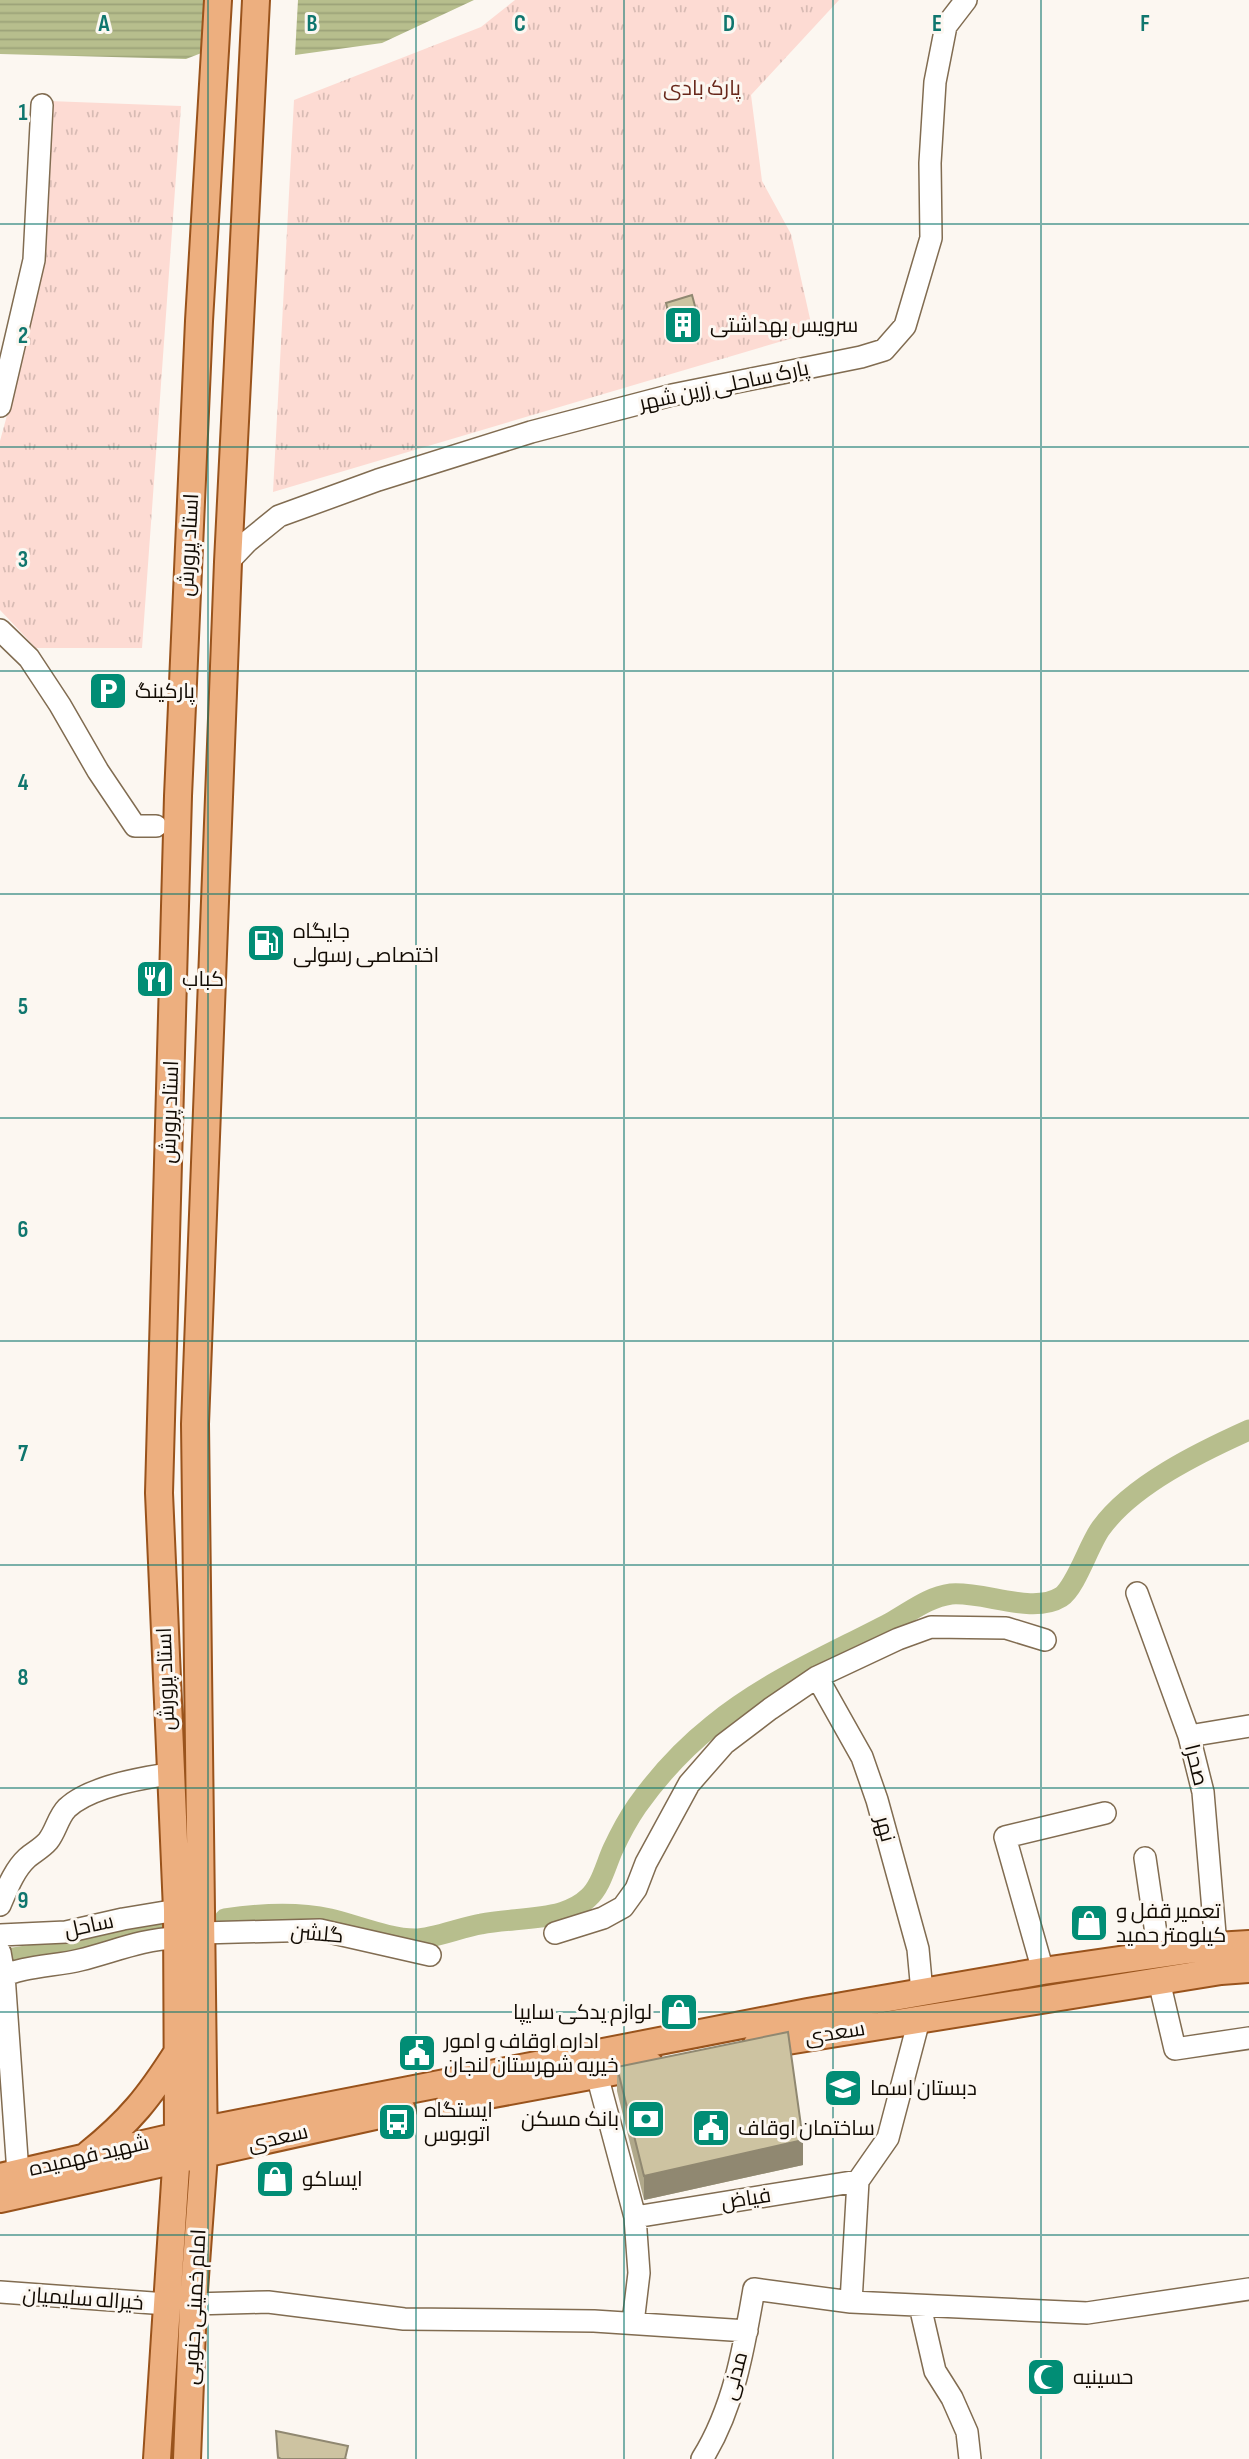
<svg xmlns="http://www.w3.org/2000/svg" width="1249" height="2459" font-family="'Sofia Sans Condensed',Cairo,sans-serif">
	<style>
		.park { fill: url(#park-tufts) }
		.water { fill: url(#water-rules) }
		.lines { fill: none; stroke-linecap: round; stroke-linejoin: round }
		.canal { stroke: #b7be8d; stroke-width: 21 }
		.minor-casing { stroke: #816c51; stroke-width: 24 }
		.major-casing { stroke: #99531c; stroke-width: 30 }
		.minor { stroke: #fff; stroke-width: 21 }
		.major { stroke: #edaf7f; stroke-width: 26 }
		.wall { fill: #b0a88a }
		.shaded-wall { fill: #908871 }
		.building { fill: #cdc3a1; stroke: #908871; stroke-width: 2 }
		.grid { fill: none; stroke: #0f766e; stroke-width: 2; stroke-opacity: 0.55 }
		.labels { text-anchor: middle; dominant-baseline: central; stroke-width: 6; stroke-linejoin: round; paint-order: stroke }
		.park-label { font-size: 21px; fill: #68271a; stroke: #fcf7f1 }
		.poi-label { font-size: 21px; fill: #120b03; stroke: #fcf7f1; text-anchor: start }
		.street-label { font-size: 21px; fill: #120b03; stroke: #fcf7f1 }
		.grid-label { font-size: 23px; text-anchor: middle; font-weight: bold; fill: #0f766e; stroke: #fcf7f1; stroke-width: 6; stroke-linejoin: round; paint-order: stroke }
	</style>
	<defs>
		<pattern id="park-tufts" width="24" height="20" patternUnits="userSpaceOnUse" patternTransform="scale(1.75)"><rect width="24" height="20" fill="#fddbd3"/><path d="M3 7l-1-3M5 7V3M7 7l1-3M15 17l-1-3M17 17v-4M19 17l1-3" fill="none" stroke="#d8bbb4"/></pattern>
		<pattern id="water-rules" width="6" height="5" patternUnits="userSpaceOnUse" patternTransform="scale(1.75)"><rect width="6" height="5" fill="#b7be8d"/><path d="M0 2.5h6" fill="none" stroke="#9ca278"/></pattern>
	</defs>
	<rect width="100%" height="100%" fill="#fcf7f1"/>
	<!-- park -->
	<path class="park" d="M515 0H839L751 95 762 181 791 234 813 332 273 492 294 100 481 27Z
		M49 101 181 106 142 648H36L0 610V441L21 364 46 227Z"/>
	<!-- water -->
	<path class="water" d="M0 0H208L204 52 186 59 0 54Z
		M298 0H474L382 43 295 55Z"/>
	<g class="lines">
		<!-- canal -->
		<path class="canal" d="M225 1919C258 1914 298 1912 330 1919 356 1925 389 1939 415 1939 433 1939 462 1927 481 1924 507 1919 535 1920 561 1913 570 1910 581 1905 588 1898 601 1887 606 1864 613 1849 620 1834 628 1819 637 1806 659 1775 684 1748 713 1725 767 1681 829 1655 890 1623 910 1612 928 1597 951 1594 984 1591 1032 1615 1061 1597 1076 1587 1089 1544 1101 1528 1132 1485 1200 1452 1249 1430
			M0 1960 65 1950 104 1941 143 1927 169 1925"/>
		<defs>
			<path id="minor" d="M0 406 34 260 42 105
				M228 562 247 542 279 516 378 480 531 432 672 395 861 357 884 350 905 326 931 238 930 163 935 82 946 26 966 0
				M0 630 29 658 60 705 98 771 135 826H156
				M1137 1593 1189 1736 1203 1792 1216 1946
				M817 1677 862 1757 877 1800 918 1949 922 1992
				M1189 1736 1249 1726
				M1145 1858 1159 1954
				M0 1905C7 1889 14 1870 27 1858 34 1852 42 1848 48 1841 56 1831 58 1817 67 1808 89 1787 141 1778 170 1774
				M201 1933 320 1930 430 1955
				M555 1933 603 1918 623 1907 636 1889 646 1863 689 1784 724 1744 770 1709 817 1677 898 1639 931 1627 1006 1628 1045 1640
				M0 1935 66 1932 123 1919 177 1910
				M0 1952 4 1975 18 2173
				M1043 1971 1005 1837 1105 1813
				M0 1978C20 1966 57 1966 80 1960 113 1952 142 1939 176 1938
				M1159 1981 1175 2049 1249 2038
				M597 2075 635 2217 639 2273 633 2323
				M635 2217 858 2181
				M0 2292 167 2304
				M851 2302 858 2181 888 2138 919 2020
				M193 2304 268 2302 404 2319 594 2321 747 2331
				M920 2306 935 2371 952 2398 967 2432 970 2459
				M702 2459C734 2408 744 2347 754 2289L851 2302 1087 2313 1249 2289"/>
			<path id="major" d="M756 2046 1221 1971 1249 1969
				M450 2102 650 2065
				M89 2154C130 2121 149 2097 177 2053
				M0 2177 204 2130 808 2012 1043 1971 1216 1946 1249 1944
				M0 2199 402 2110
				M157 2459 178 2136 177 1910 159 1493 178 796 199 321 218 0
				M187 2459 193 2304 204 2155 195 1424 228 562 256 0"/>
		</defs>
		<!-- minor casing -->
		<use href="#minor" class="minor-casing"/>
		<!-- major casing -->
		<use href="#major" class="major-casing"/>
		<!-- minor -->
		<use href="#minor" class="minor"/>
		<!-- major -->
		<use href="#major" class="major"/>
	</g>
	<!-- wall -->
	<path class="wall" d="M666 303 699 334 672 340 666 316Z
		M617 2067 803 2165 644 2200 617 2091Z
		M276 2431 348 2459H277Z"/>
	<!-- shaded-wall -->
	<path class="shaded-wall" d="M699 321V334L672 340V327Z
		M803 2140V2165L644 2200V2176Z"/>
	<!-- building -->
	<path class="building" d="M692 295 699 321 672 327 666 303Z
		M788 2032 803 2140 644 2176 617 2067Z
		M276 2431 348 2446 345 2459H281L278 2457Z"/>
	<!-- grid -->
	<path class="grid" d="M208 0V2459M416 0V2459M624 0V2459M833 0V2459M1041 0V2459M0 224H1249M0 447H1249M0 671H1249M0 894H1249M0 1118H1249M0 1341H1249M0 1565H1249M0 1788H1249M0 2012H1249M0 2235H1249"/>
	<!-- icons -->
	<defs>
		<symbol id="building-square" viewBox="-11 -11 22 22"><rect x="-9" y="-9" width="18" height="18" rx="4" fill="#018d75" stroke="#fcf7f1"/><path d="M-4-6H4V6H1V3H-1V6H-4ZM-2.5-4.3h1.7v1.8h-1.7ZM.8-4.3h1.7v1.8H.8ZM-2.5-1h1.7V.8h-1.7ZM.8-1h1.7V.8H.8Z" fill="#fff"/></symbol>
		<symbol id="parking-square" viewBox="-11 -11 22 22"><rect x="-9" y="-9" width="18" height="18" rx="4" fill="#018d75" stroke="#fcf7f1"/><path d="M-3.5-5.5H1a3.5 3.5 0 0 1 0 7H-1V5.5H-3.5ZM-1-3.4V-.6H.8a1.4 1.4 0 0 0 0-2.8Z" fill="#fff"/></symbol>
		<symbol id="fuel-square" viewBox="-11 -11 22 22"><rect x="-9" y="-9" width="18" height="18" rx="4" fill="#018d75" stroke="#fcf7f1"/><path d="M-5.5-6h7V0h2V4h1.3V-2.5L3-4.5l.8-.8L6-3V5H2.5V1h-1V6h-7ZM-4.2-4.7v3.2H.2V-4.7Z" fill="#fff"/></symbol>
		<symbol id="restaurant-square" viewBox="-11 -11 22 22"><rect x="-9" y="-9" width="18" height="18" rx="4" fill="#018d75" stroke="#fcf7f1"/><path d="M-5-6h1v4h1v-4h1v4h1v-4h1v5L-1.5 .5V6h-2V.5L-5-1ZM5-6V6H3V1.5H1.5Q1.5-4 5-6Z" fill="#fff"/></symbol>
		<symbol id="shop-square" viewBox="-11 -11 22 22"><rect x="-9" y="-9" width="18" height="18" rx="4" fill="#018d75" stroke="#fcf7f1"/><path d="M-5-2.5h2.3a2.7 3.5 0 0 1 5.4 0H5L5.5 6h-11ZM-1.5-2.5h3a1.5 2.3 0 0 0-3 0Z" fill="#fff"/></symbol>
		<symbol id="civic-square" viewBox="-11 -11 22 22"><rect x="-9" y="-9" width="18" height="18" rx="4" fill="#018d75" stroke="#fcf7f1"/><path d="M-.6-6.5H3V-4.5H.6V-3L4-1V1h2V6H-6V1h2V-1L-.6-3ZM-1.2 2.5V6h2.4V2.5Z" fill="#fff"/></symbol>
		<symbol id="school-square" viewBox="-11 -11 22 22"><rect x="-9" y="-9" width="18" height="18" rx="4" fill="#018d75" stroke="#fcf7f1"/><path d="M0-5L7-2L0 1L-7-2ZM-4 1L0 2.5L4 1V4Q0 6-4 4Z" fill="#fff"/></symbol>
		<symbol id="bank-square" viewBox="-11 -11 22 22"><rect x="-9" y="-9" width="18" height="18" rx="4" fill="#018d75" stroke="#fcf7f1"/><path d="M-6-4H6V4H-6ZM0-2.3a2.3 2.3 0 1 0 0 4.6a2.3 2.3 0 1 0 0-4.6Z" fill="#fff"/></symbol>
		<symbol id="bus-square" viewBox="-11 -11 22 22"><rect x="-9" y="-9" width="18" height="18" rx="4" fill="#018d75" stroke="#fcf7f1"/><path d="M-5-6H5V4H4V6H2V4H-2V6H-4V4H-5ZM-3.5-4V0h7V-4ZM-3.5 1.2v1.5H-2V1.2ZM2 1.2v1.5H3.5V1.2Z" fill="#fff"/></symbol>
		<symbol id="mosque-square" viewBox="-11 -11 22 22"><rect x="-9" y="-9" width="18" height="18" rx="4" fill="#018d75" stroke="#fcf7f1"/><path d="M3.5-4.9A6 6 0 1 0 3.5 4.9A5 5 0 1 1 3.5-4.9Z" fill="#fff"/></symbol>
	</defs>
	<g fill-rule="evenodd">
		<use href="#building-square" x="661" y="303" width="44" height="44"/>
		<use href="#parking-square" x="86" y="669" width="44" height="44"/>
		<use href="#fuel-square" x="244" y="921" width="44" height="44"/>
		<use href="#restaurant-square" x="133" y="957" width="44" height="44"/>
		<use href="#shop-square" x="1067" y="1901" width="44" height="44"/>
		<use href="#shop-square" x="657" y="1990" width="44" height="44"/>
		<use href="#civic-square" x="395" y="2031" width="44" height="44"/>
		<use href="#school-square" x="821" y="2066" width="44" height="44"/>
		<use href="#bank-square" x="624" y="2097" width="44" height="44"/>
		<use href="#bus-square" x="375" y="2100" width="44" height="44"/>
		<use href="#civic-square" x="689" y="2106" width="44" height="44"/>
		<use href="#shop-square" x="253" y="2157" width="44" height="44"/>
		<use href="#mosque-square" x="1024" y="2355" width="44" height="44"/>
	</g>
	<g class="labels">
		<!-- park labels -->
		<g class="park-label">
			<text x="702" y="88">پارک بادی</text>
		</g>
		<!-- poi labels -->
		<g class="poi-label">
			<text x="710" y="325">سرویس بهداشتی</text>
			<text x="135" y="691">پارکینگ</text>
			<text x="293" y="931">جایگاه<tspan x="293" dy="24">اختصاصی رسولی</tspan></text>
			<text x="182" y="979">کباب</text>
			<text x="1116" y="1911">تعمیر قفل و<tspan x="1116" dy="24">کیلومتر حمید</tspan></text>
			<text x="652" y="2012" text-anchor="end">لوازم یدکی سایپا</text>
			<text x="444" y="2041">اداره اوقاف و امور<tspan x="444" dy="24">خیریه شهرستان لنجان</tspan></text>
			<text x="870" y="2088">دبستان اسما</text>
			<text x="424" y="2110">ایستگاه<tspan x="424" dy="24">اتوبوس</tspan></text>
			<text x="619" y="2119" text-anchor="end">بانک مسکن</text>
			<text x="738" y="2128">ساختمان اوقاف</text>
			<text x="302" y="2179">ایساکو</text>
			<text x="1073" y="2377">حسینیه</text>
		</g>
		<!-- street labels -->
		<g class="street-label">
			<text transform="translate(724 386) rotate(-12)">پارک ساحلی زرین شهر</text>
			<text transform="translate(189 545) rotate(-87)">استاد پرورش</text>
			<text transform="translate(170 1112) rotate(-88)">استاد پرورش</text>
			<text transform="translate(166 1679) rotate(-92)">استاد پرورش</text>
			<text transform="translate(1196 1765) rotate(76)">صحرا</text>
			<text transform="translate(885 1829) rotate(75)">نهر</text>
			<text transform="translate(89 1926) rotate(-12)">ساحل</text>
			<text transform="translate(317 1934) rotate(5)">گلشن</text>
			<text transform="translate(835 2033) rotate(-9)">سعدی</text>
			<text transform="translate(278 2138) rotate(-13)">سعدی</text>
			<text transform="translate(89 2156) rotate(-13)">شهید فهمیده</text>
			<text transform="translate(746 2199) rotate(-9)">فیاض</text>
			<text transform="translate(83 2299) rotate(4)">خیراله سلیمیان</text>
			<text transform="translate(195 2307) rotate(-87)">امام خمینی جنوبی</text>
			<text transform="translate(735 2376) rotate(-75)">مدنی</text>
		</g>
	</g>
	<g class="grid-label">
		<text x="104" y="31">A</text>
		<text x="312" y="31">B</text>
		<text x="520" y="31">C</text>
		<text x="729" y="31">D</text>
		<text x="937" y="31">E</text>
		<text x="1145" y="31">F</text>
		<text x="23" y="120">1</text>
		<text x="23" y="343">2</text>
		<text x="23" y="567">3</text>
		<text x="23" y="790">4</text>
		<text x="23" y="1014">5</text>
		<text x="23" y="1237">6</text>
		<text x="23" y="1461">7</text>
		<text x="23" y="1685">8</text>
		<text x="23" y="1908">9</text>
	</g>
</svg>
